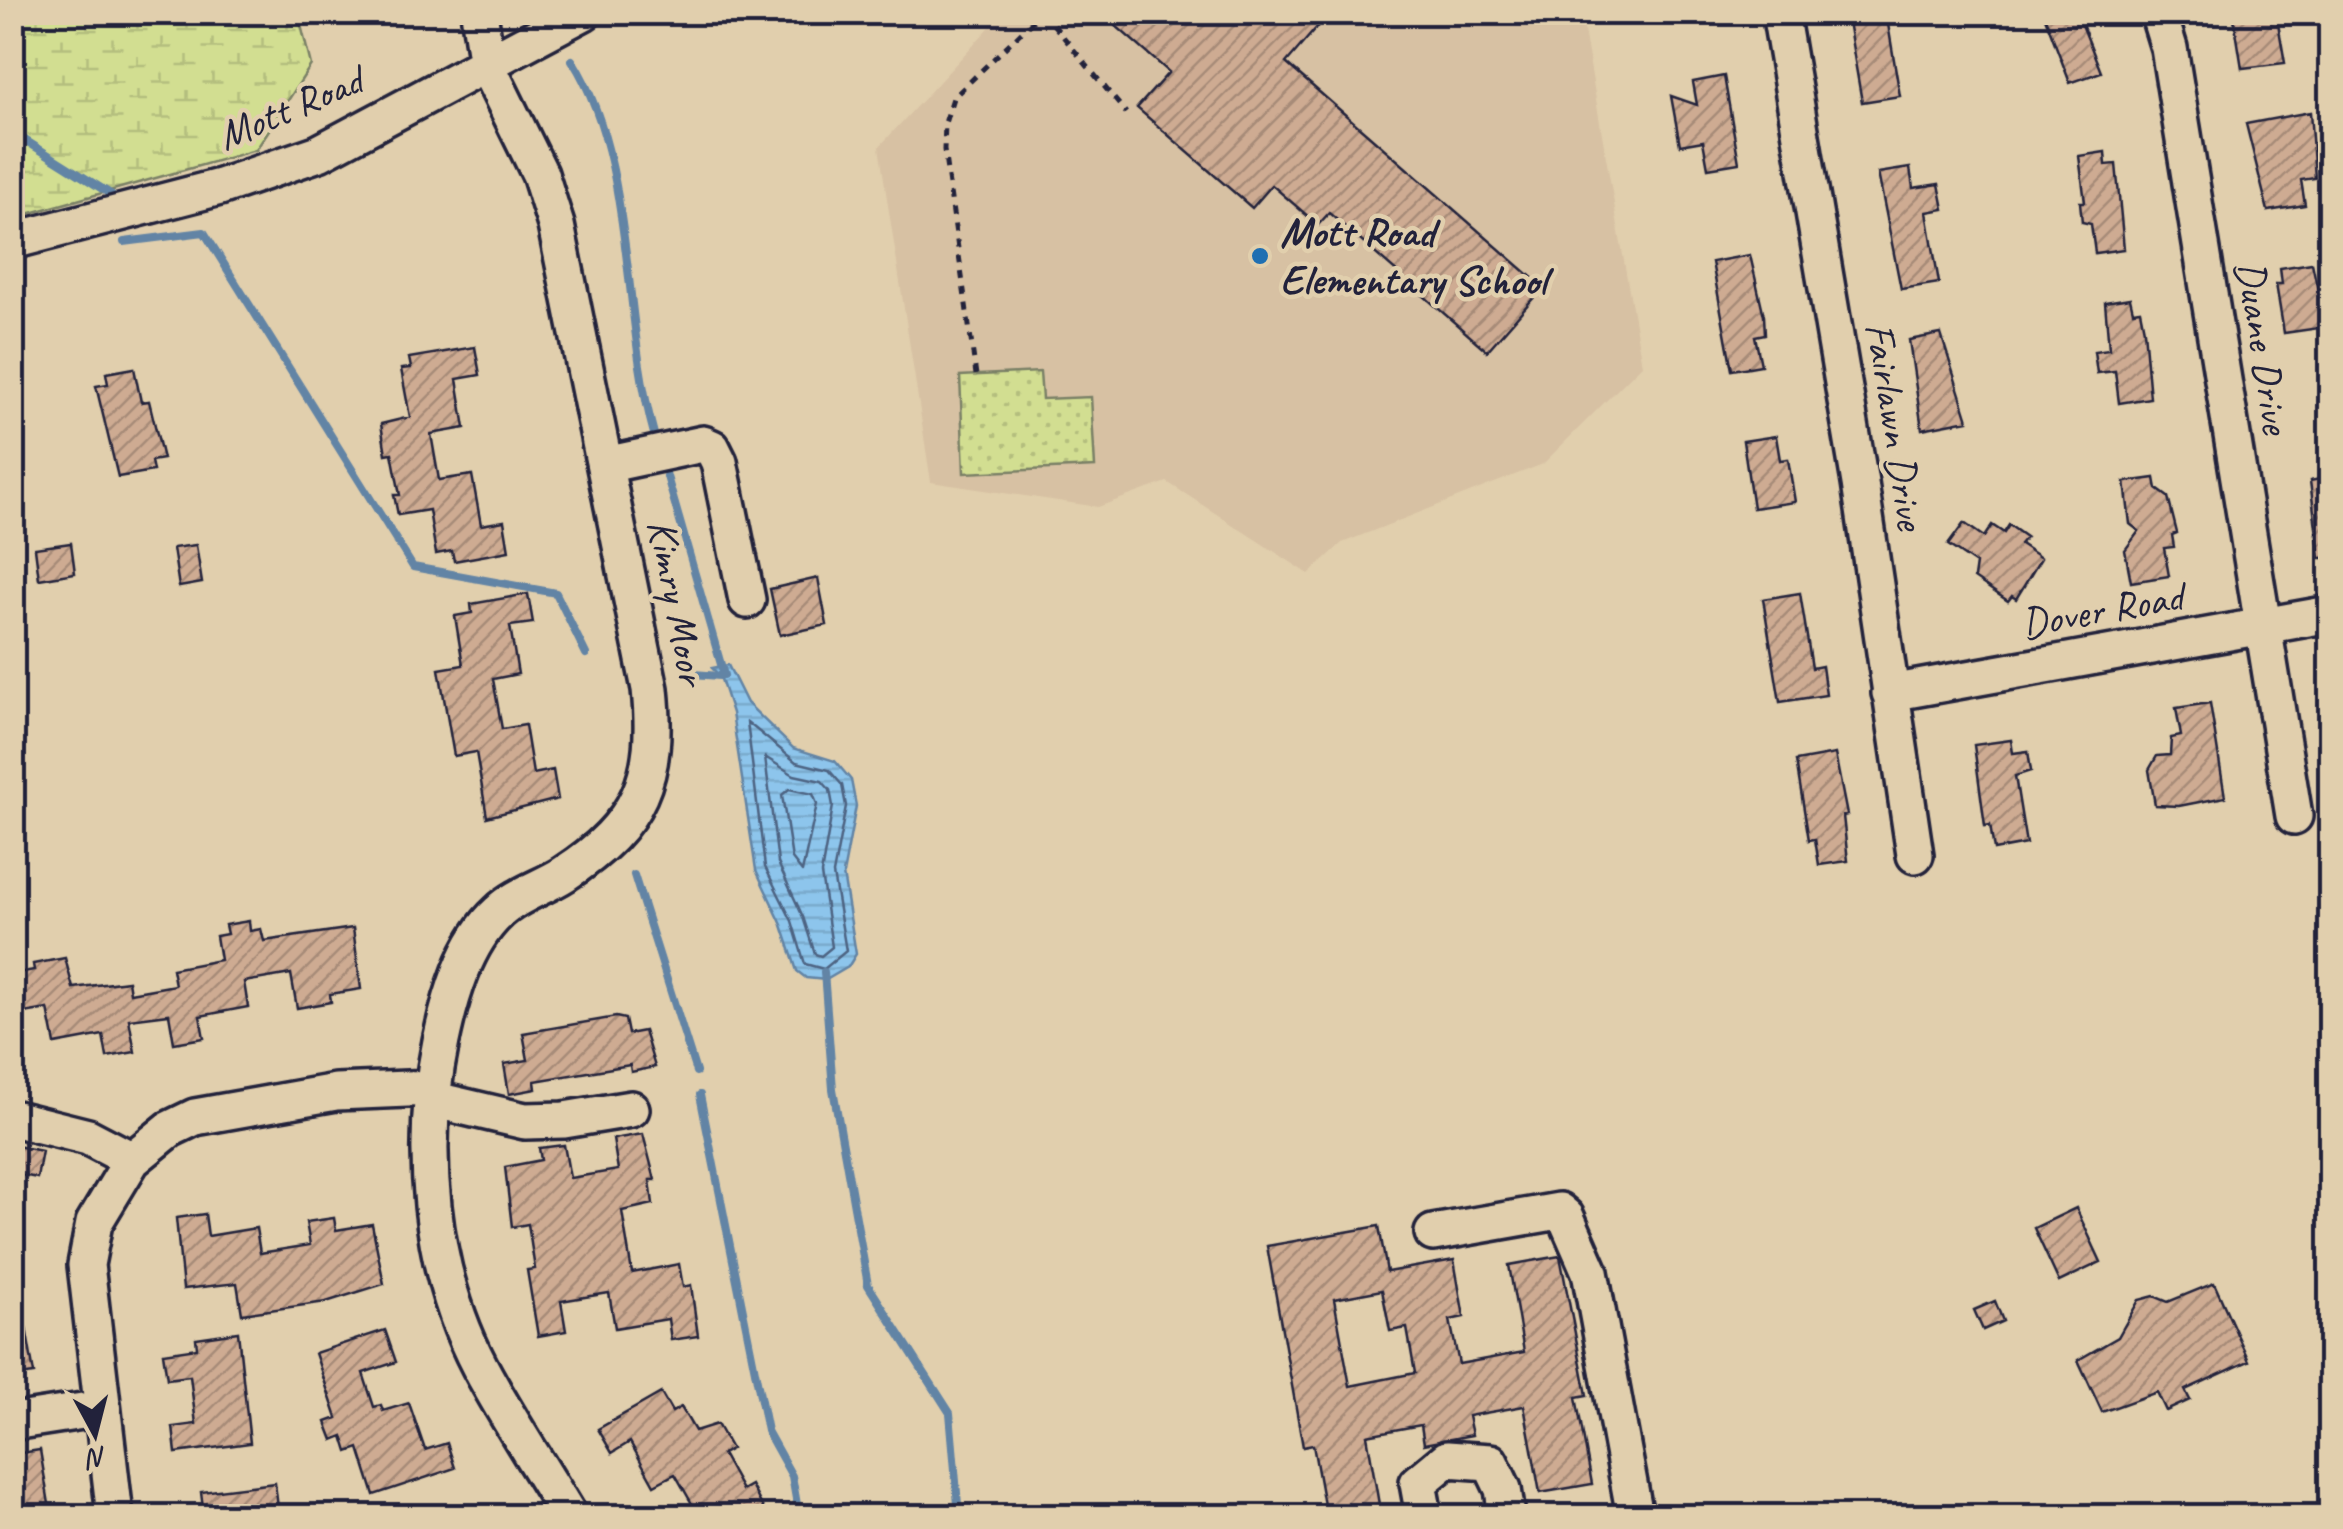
<svg xmlns="http://www.w3.org/2000/svg" width="2343" height="1529" font-family="Caveat,sans-serif">
	<style>
		.built { fill: #d7c1a3 }
		.wetland { fill: url(#wetland-marsh); stroke: #7a8066; stroke-width: 2.5 }
		.park { fill: url(#park-dots); stroke: #7a8066; stroke-width: 2.5 }
		.water { fill: url(#water-rules); stroke: #6284a5; stroke-width: 2.5 }
		.lines { fill: none; stroke-linecap: round; stroke-linejoin: round }
		.shore { stroke: #4d6382; stroke-width: 2.5 }
		.stream { stroke: #6284a5; stroke-width: 8 }
		.building { fill: url(#building-hatch); stroke: #22223b; stroke-width: 2.5; fill-rule: evenodd }
		.minor-casing { stroke: #22223b; stroke-width: 42 }
		.path { stroke: #22223b; stroke-width: 5; stroke-dasharray: 8 8; stroke-linecap: butt }
		.minor { stroke: #e1cfad; stroke-width: 35 }
		.poi-dot { fill: #1f6fb2; stroke: #e1cfad; stroke-width: 4 }
		.labels { text-anchor: middle; dominant-baseline: central; stroke-width: 9; stroke-linejoin: round; paint-order: stroke }
		.street-label { font-size: 42px; fill: #22223b; stroke: #e1cfad }
		.poi-label { font-size: 42px; font-weight: bold; fill: #22223b; stroke: #e1cfad; text-anchor: start }
	</style>
	<defs>
		<pattern id="wetland-marsh" width="20" height="14" patternUnits="userSpaceOnUse" patternTransform="scale(2.5)"><rect width="20" height="14" fill="#d2de91"/><path d="M1 5h8M5 5V1M11 12h8M15 12V8" fill="none" stroke="#b4be7e"/></pattern>
		<pattern id="park-dots" width="8" height="8" patternUnits="userSpaceOnUse" patternTransform="scale(2.5)"><rect width="8" height="8" fill="#d2de91"/><path d="M2 2h.1M6 6h.1" fill="none" stroke="#b4be7e" stroke-width="1.8" stroke-linecap="round"/></pattern>
		<pattern id="water-rules" width="6" height="5" patternUnits="userSpaceOnUse" patternTransform="scale(2.5)"><rect width="6" height="5" fill="#8dc5ec"/><path d="M0 2.5h6" fill="none" stroke="#79a9cb"/></pattern>
		<pattern id="building-hatch" width="6" height="6" patternUnits="userSpaceOnUse" patternTransform="scale(2.5)"><rect width="6" height="6" fill="#ceab92"/><path d="M-1 1l2-2M0 6l6-6M5 7l2-2" fill="none" stroke="#a78b78"/></pattern>
	</defs>
	<rect width="100%" height="100%" fill="#e1cfad"/>
	<filter id="ink" filterUnits="userSpaceOnUse"><feTurbulence type="fractalNoise" baseFrequency=".01" numOctaves="2"/><feDisplacementMap in="SourceGraphic" scale="20" xChannelSelector="R" yChannelSelector="G"/><feConvolveMatrix kernelMatrix="1 2 1 2 8 2 1 2 1" color-interpolation-filters="sRGB"/></filter>
	<g filter="url(#ink)">
		<!-- built -->
		<path class="built" d="M994 13H1581L1642 365 1543 464 1342 543 1309 574 1167 482 1098 507 931 482 879 147 998 18Z"/>
		<!-- wetland -->
		<path class="wetland" d="M13 12 298 13 311 65 256 150 13 218Z"/>
		<!-- park -->
		<path class="park" d="M1040 372 1042 399 1091 397 1095 467 964 473 960 376Z"/>
		<!-- water -->
		<path class="water" d="M728 665 747 703 793 748 835 761 851 780 856 806 843 874 856 954 848 967 826 980 806 978 797 971 782 925 756 870 732 713 720 676 712 668Z"/>
		<g class="lines">
			<!-- shore -->
			<path class="shore" d="M747 722 796 762 829 770 842 785 846 806 833 874 846 951 824 969 805 964 792 921 765 867Z
				M765 757 794 775 822 781 830 790 833 806 821 874 832 947 821 956 815 954 803 917 778 863Z
				M789 789 813 794 817 804 802 872 792 859 782 795Z"/>
			<!-- stream -->
			<path class="stream" d="M539 12 540 14
				M572 60C635 159 622 320 654 434
				M12 132 112 195
				M124 242 204 232 413 567 556 593 586 654
				M666 473 724 675
				M693 674 720 676
				M634 875 696 1072
				M824 972 833 1089 868 1285 950 1413 959 1516
				M700 1095 767 1431 792 1476 799 1516"/>
		</g>
		<!-- building -->
		<path class="building" d="M1100 12H1330L1286 63 1543 287 1487 351 1329 213 1318 225 1272 185 1252 208 1137 108 1169 72Z
			M1851 12H1886L1900 96 1862 102 1849 27Z
			M2043 12H2077L2101 72 2070 83Z
			M2233 12H2276L2285 63 2242 68Z
			M1724 76 1739 163 1708 168 1703 141 1680 145 1671 96 1697 105 1693 82Z
			M2310 112 2315 178 2301 180 2305 205 2268 211 2246 124Z
			M2105 152 2106 165 2116 164 2124 249 2095 253 2091 224 2082 222 2080 202H2085L2079 156Z
			M1910 168 1913 188 1939 184 1944 209 1927 212 1939 283 1901 289 1878 173Z
			M1750 255 1764 316 1765 334 1755 336 1761 365 1732 370 1712 262Z
			M2312 263 2326 327 2284 333 2276 284H2282L2280 268Z
			M2130 298 2133 311 2140 310 2144 330 2150 398 2119 403 2115 371 2097 373 2094 351 2109 349 2105 302Z
			M1941 334 1968 420 1922 429 1909 340Z
			M475 347 480 375 457 379 465 428 431 434 439 480 472 475 481 525 504 521 509 551 454 561 452 551 436 554 429 510 398 515 394 495H400L392 453 386 454 381 424 410 417 401 369 411 368 409 358Z
			M134 368 141 402 149 401 163 459 151 461 153 471 118 477 96 386 108 384 106 373Z
			M1776 436 1780 460 1788 459 1795 502 1753 508 1743 441Z
			M2330 477V558H2320L2310 481Z
			M2155 478 2157 489 2168 497 2177 533 2172 535 2174 547 2164 548 2169 576 2131 582 2125 550 2139 531 2130 524 2125 482Z
			M1964 523 1984 537 1992 525 2004 533 2009 525 2026 537 2020 544 2041 558 2016 599 2012 596 2008 601 1974 578 1976 564 1948 545Z
			M71 543 75 573 39 579 35 548Z
			M196 545 202 583 179 587 173 548Z
			M818 578 827 625 780 635 770 589Z
			M1800 593 1812 668 1822 666 1826 695 1780 702 1763 599Z
			M528 594 533 623 510 626 518 674 493 679 502 729 525 725 533 774 553 770 558 799 487 817 476 752 454 756 439 669 463 665 455 616 472 613 471 604Z
			M2210 703 2225 797 2179 806 2155 805 2149 770 2157 756 2170 755 2171 738 2181 736 2176 708Z
			M2011 740 2013 753 2028 751 2031 771 2015 776 2026 844 1994 850 1990 825 1985 826 1974 745Z
			M1835 754 1847 815 1843 816 1848 861 1819 865 1815 839 1809 840 1796 761Z
			M249 921 250 931 261 929 264 941 353 928 361 989 330 994 331 1002 297 1008 291 974 244 982 248 1007 200 1016 204 1038 174 1043 169 1014 129 1019 135 1052 107 1057 103 1035 55 1044 48 1009 12 1015V974L34 970 33 964 65 958 73 988 128 981 130 993 175 985 172 969 220 960 216 936 227 934 225 925Z
			M616 1017 625 1019 628 1034 644 1031 655 1067 631 1072 630 1065 535 1081 536 1089 509 1094 504 1064 528 1060 523 1033Z
			M643 1134 655 1180H650L653 1204 622 1211 632 1273 679 1264 683 1287 691 1285 698 1336 671 1340 668 1319 615 1328 609 1293 561 1301 566 1331 538 1336 527 1270 535 1269 528 1224 512 1227 505 1167 541 1160 539 1148 564 1145 570 1178 618 1170 613 1139Z
			M12 1145 42 1151 37 1178 12 1173Z
			M2076 1208 2101 1262 2059 1282 2034 1228Z
			M205 1214 208 1236 256 1228 260 1253 310 1245 306 1222 334 1218 336 1230 372 1224 384 1284 326 1302 242 1314 237 1283 183 1289 176 1218Z
			M1379 1226 1387 1272 1454 1260 1464 1317 1450 1320 1459 1364 1524 1352 1509 1265 1560 1256 1587 1395 1576 1397 1592 1484 1540 1493 1524 1406 1468 1416 1472 1435 1424 1444 1421 1425 1367 1435 1381 1516H1326L1313 1445 1303 1447 1267 1246ZM1382 1290 1390 1331 1407 1328 1415 1373 1350 1386 1334 1299Z
			M2214 1283 2249 1361 2185 1390 2190 1400 2166 1411 2157 1392 2102 1412 2078 1360 2118 1337 2139 1300 2154 1296 2168 1302Z
			M1995 1301 2003 1321 1983 1330 1974 1310Z
			M23 1310 34 1374 12 1377V1311Z
			M385 1330 396 1362 363 1373 374 1407 381 1405 383 1411 409 1403 425 1450 447 1443 455 1468 374 1495 359 1448 348 1452 343 1436 333 1440 326 1422 337 1418 315 1353Z
			M238 1332 250 1443 176 1453 173 1427 196 1424 190 1376 167 1379 163 1353 197 1348 196 1338Z
			M661 1393 672 1412 681 1407 695 1431 717 1424 731 1449 722 1454 742 1490 751 1485 764 1510 752 1516H699L675 1474 654 1485 630 1442 612 1453 598 1429Z
			M40 1450 51 1516H12V1475H17L14 1454Z
			M275 1483 279 1516H204L201 1492Z"/>
		<g class="lines">
			<defs>
				<path id="minor" d="M479 12 487 66 540 174 556 225 650 689C659 777 641 824 564 874 544 887 516 895 499 912 465 943 450 998 441 1041 419 1146 429 1270 480 1367 507 1418 540 1467 569 1516
					M1780 12 1860 483 1915 855
					M2158 12 2169 48 2294 816
					M12 241 220 187 319 153 584 12
					M605 465 703 444 712 448 719 462 747 600
					M1890 693 2330 614
					M431 1099 525 1121 564 1120 631 1109
					M12 1118 88 1137 132 1160 170 1129 195 1117 336 1092 431 1088
					M1433 1233 1559 1211 1566 1217 1590 1272 1635 1516
					M12 1422 102 1408
					M115 1516 86 1265 94 1223 132 1160
					M1424 1516 1418 1483 1447 1459 1490 1462 1503 1489 1507 1516"/>
			</defs>
			<!-- minor casing -->
			<use href="#minor" class="minor-casing"/>
			<!-- path -->
			<path class="path" d="M1043 12 1126 113
				M976 375 944 150 945 123 953 98 1042 12"/>
			<!-- minor -->
			<use href="#minor" class="minor"/>
		</g>
	</g>
	<!-- markers -->
	<circle class="poi-dot" cx="1260" cy="256" r="10"/>
	<g class="labels">
		<!-- street labels -->
		<g class="street-label">
			<text transform="translate(290 108) rotate(-23)">Mott Road</text>
			<text transform="translate(2263 347) rotate(81)">Duane Drive</text>
			<text transform="translate(1895 426) rotate(81)">Fairlawn Drive</text>
			<text transform="translate(677 602) rotate(79)">Kimry Moor</text>
			<text transform="translate(2102 610) rotate(-10)">Dover Road</text>
		</g>
		<!-- poi labels -->
		<g class="poi-label">
			<text x="1280" y="232">Mott Road<tspan x="1280" dy="48">Elementary School</tspan></text>
		</g>
	</g>
	<!-- margin -->
	<rect width="2343" height="1529" fill="none" stroke="#e1cfad" stroke-width="50"/>
	<rect x="25" y="25" width="2293" height="1479" fill="none" stroke="#22223b" stroke-width="4" filter="url(#ink)"/>
	<!-- north arrow -->
	<g transform="translate(95 1434) rotate(173)" stroke="#e1cfad" stroke-width="8" paint-order="stroke">
	<path d="M0-8L18 38L0 25L-18 38Z" fill="#22223b"/>
	<text y="-15" font-size="28" font-weight="bold" text-anchor="middle" fill="#22223b">N</text>
	</g>
</svg>
